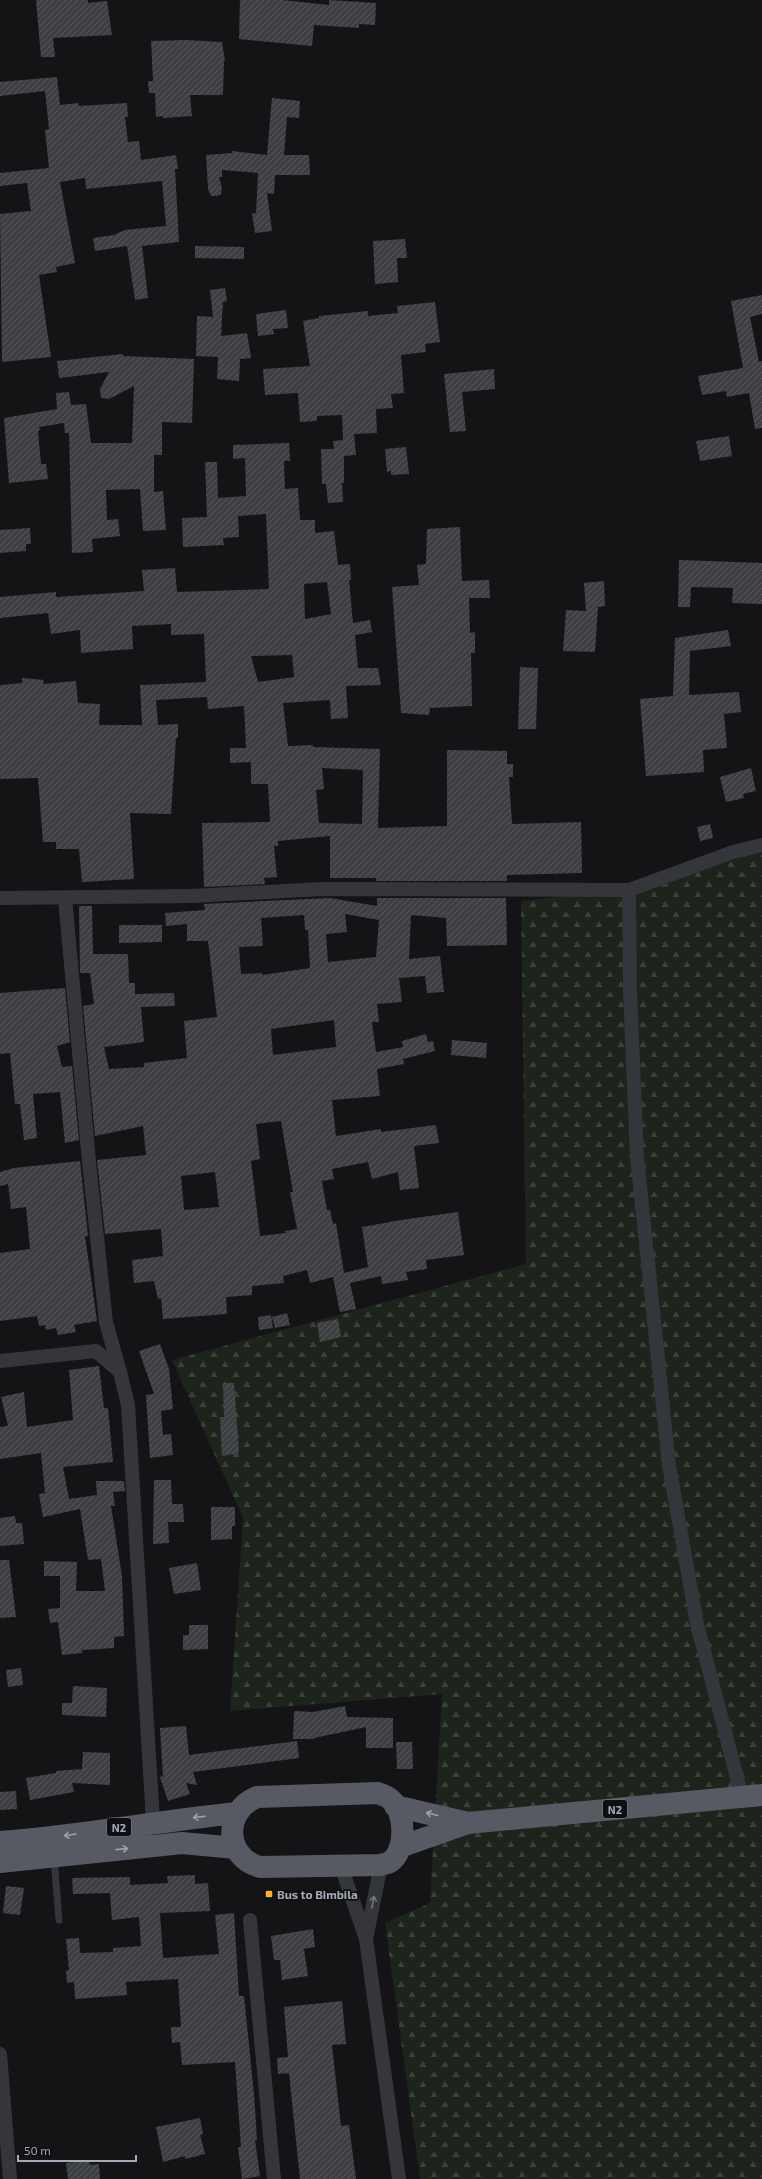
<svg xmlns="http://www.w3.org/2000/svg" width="762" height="2179" font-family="'Exo 2',sans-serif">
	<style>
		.forest { fill: url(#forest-firs) }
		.building { fill: url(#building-hatch); fill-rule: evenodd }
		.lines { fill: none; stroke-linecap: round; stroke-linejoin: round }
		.service { stroke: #34363b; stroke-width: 7 }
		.minor { stroke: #34363b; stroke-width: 14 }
		.trunk { stroke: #585a63; stroke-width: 22 }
		.oneway { stroke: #9ca2af }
		.oneway2 { stroke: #72767f }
		.poi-dot { fill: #fdb124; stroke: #0f0f11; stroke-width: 1.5 }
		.labels { text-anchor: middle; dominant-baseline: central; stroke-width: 3.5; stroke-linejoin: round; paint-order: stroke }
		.shield { fill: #0f0f11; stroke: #777c85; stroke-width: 1 }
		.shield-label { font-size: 11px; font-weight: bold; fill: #a4aab7 }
		.poi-label { font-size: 12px; font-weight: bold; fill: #a4aab7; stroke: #0f0f11; text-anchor: start }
	</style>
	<defs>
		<pattern id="forest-firs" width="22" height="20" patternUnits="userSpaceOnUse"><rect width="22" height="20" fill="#1c241c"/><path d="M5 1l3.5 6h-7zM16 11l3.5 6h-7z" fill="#3a413b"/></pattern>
		<pattern id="building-hatch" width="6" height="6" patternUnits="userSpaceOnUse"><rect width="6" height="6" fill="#3e3f43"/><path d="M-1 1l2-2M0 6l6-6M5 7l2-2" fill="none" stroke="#57585c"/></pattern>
	</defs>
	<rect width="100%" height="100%" fill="#141416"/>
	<!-- forest -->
	<path class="forest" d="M762 848V2179H420L385 1923 430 1903 442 1694 230 1711 243 1518 172 1360 526 1264 521 901 629 890Z"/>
	<!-- building -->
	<path class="building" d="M36 0H88V3L107 1 112 35 53 38 55 57H41Z
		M240 0H282L329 5V0L376 3 375 25 359 24V28L314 25 312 46 239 39Z
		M186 40 222 42 225 61H224L223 95H190L192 116 163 118V116L156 117 155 93H149L148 81H153L151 41Z
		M57 77 60 105 79 103V106L127 103 128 117H125L128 142 139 141 141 160 176 155 178 169H175L179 242 142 246 148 298 135 300 127 246 95 251 93 238 114 235 125 230 166 226 162 181 86 189 85 178 60 182 75 263 56 267 57 272 39 275 51 357 2 362 0 214 31 211 27 183 0 186V173L49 168 45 130 49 129 45 91 0 96V82Z
		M272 98 300 101 299 118 287 117 284 155H309L310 175H275L274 194 267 193 272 231 255 233 252 214 256 213 258 173 222 170V177H219L222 189 221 194 217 196H211L208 189 206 155 232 153V151L267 155Z
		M405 239 407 258H397L398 282 375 284 373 241Z
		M195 246 244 247V259L195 258Z
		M225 288 227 301 223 302 221 336 247 333 251 358 240 359 239 381 217 379 218 357 196 356 197 316 213 317 210 290Z
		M762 295V314L750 317 759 362 762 361V428L755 429 749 393 727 397 726 391 702 395 698 376 743 368 731 301Z
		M435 302 440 342 425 344 426 352 401 355 404 393 391 394 393 408 376 409 377 433 354 434 356 455 344 456V483H342L343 502 328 503 326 484H322L321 449H334L333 441 343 440 342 415 317 416V421L300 422 298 393 265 395 263 369 310 366 303 321 319 318V316L368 311V316L398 313 397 306Z
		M286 310 288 328 273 329 274 334 258 336 256 314Z
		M123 354V356L194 359 192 423 162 422V455H154V492L163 491 166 530 143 531 140 489 106 490 107 520 118 519 120 536 92 539 93 552 72 553 69 433H65L64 423 39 427 40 430 38 431 41 464H46L48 479 9 483 4 418 57 409 56 393 69 392 71 405 86 404 91 443H132L134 386 109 399 101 398 100 389 109 372 59 378 57 361Z
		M494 369 495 389 462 392 466 431 450 432 444 374Z
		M729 436 732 456 700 461 696 441Z
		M289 443 290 461H284L285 489 298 488 300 520H315V533L334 531 338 565 350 564 351 580H349L353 623 370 620 372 632 355 635 358 668H378L381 685 346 686 348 718 331 719 330 700 283 703 288 746 313 745V747L380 749 378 828 447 826V750L507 751V764H513V777H509L512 824 581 822 582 873 507 875V881H376V878H330V836L278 841V846H274L277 877 264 878 265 884 204 887 202 823 270 822 268 784H251V762L230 763V748H246L244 706 208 709 207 697 156 700 158 725 178 724V738H176L171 814 130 813 134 879 82 882 79 849H56V842H43L38 778 0 779V685L22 683V678L44 680 43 684 76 681 78 703 100 704 99 725H142L140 685 206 682 204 634 171 635V624L132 626 133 649 81 653 80 630 51 634 48 613 0 618V597L56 592V597L144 591 142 570 175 568 177 592 269 589 266 514 238 516 239 537 223 538 224 545 183 547 182 518 207 517 205 462H217L218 498 246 496 245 458 233 459V445ZM327 582 331 614 305 619 304 584ZM292 655 294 677 258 682 251 656ZM322 768 363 770 362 824 319 823 316 790 324 789Z
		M406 447 409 474 391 475V471L387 472 385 449Z
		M460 527 462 581 489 580 490 598H469L470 633 475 632V653H471L472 706 430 708 429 715 401 713 392 587 419 585 417 565 426 564 427 529Z
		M30 528 31 544H26V551L0 553V530Z
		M679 560 762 563V604L732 603 733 588 691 587 690 607H678Z
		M604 581 605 606 598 607 595 652 563 651 566 610 586 611 584 583Z
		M728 630 731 646 690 651 689 695 739 692 741 712 724 714 727 748 703 750 704 772 646 776 640 699 673 696 675 638Z
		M520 667 538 668 536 729H518Z
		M751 768 756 791 743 794 744 798 726 802 720 777Z
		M710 824 713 838 700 841 697 827Z
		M330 898 377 906V898H506L507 945 447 946 446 918 411 915 409 959 440 956 444 992 427 993 425 976 399 978 402 1002 377 1004 379 1022H372L376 1052 403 1047 402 1041 426 1034 428 1042 433 1041 435 1051 403 1059 404 1064 377 1069 380 1096 332 1100 336 1136 381 1129V1132L436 1125 439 1143 414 1146 419 1188 400 1190 398 1172 372 1179 368 1162 332 1169 334 1179 322 1181 327 1210H330L333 1224 336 1223 344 1273 368 1267 362 1227 401 1220 458 1212 464 1255 426 1260 427 1269 406 1272 408 1280 382 1284 381 1276 350 1283 356 1309 340 1312 333 1277 310 1283 307 1270 283 1276 284 1283 252 1286V1295L226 1297 227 1314 163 1319 161 1298 158 1299 154 1281 134 1283 132 1260 163 1256 161 1229 105 1234 97 1160 146 1155 143 1126 95 1136 83 1006 94 1004 90 973H80L79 906H92L93 954H128L129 983H135V994L174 993 175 1006 141 1007 144 1042 104 1047 109 1069 144 1067V1063L187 1058 184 1021 217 1017 208 941H187V924L166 926 165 913 205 910 204 904ZM345 914 379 920 376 957 328 962 326 934 347 932ZM304 915 305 930H308L310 968 262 975V973L241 974 239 947 263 946 261 918ZM334 1020 336 1047 273 1055 271 1029ZM281 1121 293 1192H290L297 1229 285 1231 286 1233 260 1236 251 1161 260 1159 256 1124ZM215 1172 219 1207 184 1210 181 1176Z
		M119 925H162V942L119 943Z
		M65 988 70 1042 57 1046 62 1067 72 1066 79 1140 65 1143 60 1092 33 1094 37 1138 24 1140 20 1104H15L10 1053 0 1054V993Z
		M452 1040 487 1043 486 1058 451 1055Z
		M80 1161 88 1236H85L97 1321 74 1325 76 1332 58 1335 56 1328 46 1330 45 1325 39 1326 37 1316 0 1321V1253L30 1249 26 1207 11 1209 8 1184 0 1186V1172L14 1168Z
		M287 1313 290 1325 275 1328 272 1317Z
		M271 1315 273 1328 259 1330 258 1317Z
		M338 1319 341 1337 320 1342 317 1323Z
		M160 1344 169 1369 173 1409 161 1411 163 1435 171 1434 173 1455 150 1458 146 1395 154 1394 139 1351Z
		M99 1366 104 1408H108L113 1462 63 1467 69 1499 97 1495 96 1481H124L125 1491 113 1492 115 1506H111L122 1576 124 1636 114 1637V1648L82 1650V1653L62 1655 58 1622 50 1623 48 1609 60 1608V1576H44V1561L77 1562 76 1591H105L101 1559 88 1560 80 1509 43 1517 39 1494 45 1493 41 1453 0 1459V1427L8 1426 1 1397 24 1392 27 1427 73 1420 69 1370Z
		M223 1383H234L239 1453 222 1456 220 1417H224Z
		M154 1480H171L172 1504H183L184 1522H168L169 1543 153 1544Z
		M211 1507H235V1526H232V1539L211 1540Z
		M15 1516 16 1523H22L24 1544 0 1546V1518Z
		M0 1560H9L16 1617 0 1618Z
		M197 1563 201 1590 174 1594 169 1568Z
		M189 1625H208V1649L183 1650V1635H189Z
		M21 1668 23 1685 8 1687 6 1670Z
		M73 1686 107 1688 106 1717 62 1715V1703H72Z
		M345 1706 347 1717 393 1718V1748H366V1727L314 1738V1739H293L294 1711 313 1712Z
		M186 1726 189 1755 297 1741 299 1758 193 1772 197 1785 186 1783 190 1794 168 1801 160 1777 163 1776 160 1728Z
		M396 1742H412L413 1769H397Z
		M83 1752 110 1753V1785L72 1783 74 1792 30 1800 26 1778 56 1773V1771L82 1769Z
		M16 1791 17 1809 0 1810V1792Z
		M195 1875V1884L208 1883 210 1911 160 1913 163 1958 219 1954 215 1915 234 1913 239 1996H244L254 2094 257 2140H255L260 2176 242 2179 238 2147H241L235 2062 182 2065 180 2042 172 2043 171 2027H181L178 1979 126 1982 127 1995 75 1999 74 1982 67 1983 66 1971 69 1970 66 1939 79 1938 80 1953 113 1952V1948L141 1946 139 1917 112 1920 110 1893 73 1894 72 1878 130 1877V1885L168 1883 167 1876Z
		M6 1886 24 1888 20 1915 3 1913Z
		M313 1929 315 1947 304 1949 308 1976 282 1980 280 1960H274L271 1936Z
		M342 2001 346 2044 332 2045 341 2126 349 2125 356 2179H300L289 2073 278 2074 277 2058 288 2057 284 2007Z
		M200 2118 203 2134 200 2135 205 2154 185 2159V2156L163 2162 156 2127Z
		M89 2161 90 2165 99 2164 100 2179H68L66 2163Z"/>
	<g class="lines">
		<!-- service -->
		<path class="service" d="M54 1858 59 1920"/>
		<!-- minor -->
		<path class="minor" d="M629 890 630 992 637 1157 669 1465 697 1624 742 1797
			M0 898 192 896 322 889 629 890 733 852 762 845
			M65 898 90 1172 106 1322 120 1372
			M0 1361 96 1351 120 1372 128 1405 153 1822
			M341 1866 366 1939 399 2179
			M250 1920 274 2179
			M366 1939 381 1865
			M0 2054 10 2179"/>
		<!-- trunk -->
		<path class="trunk" d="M378 1793C382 1795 387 1796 390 1799 406 1810 407 1851 390 1862 387 1864 383 1864 381 1865L260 1867C224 1857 223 1811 257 1797Z
			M395 1806 468 1823
			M0 1842C80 1836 158 1821 237 1813
			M400 1847 468 1823 762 1795
			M0 1862 182 1843 236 1848"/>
	</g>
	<!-- one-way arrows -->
	<defs><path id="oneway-shaft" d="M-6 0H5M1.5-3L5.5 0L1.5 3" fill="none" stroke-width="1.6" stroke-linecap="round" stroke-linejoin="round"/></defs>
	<g class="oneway">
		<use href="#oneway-shaft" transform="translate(432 1814) rotate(-166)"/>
		<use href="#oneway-shaft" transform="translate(199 1817) rotate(174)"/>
		<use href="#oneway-shaft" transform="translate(70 1835) rotate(171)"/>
		<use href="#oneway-shaft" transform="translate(122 1849) rotate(-6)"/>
	</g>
	<use class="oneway2" href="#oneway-shaft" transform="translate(373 1902) rotate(-79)"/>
	<!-- markers -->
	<rect class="poi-dot" x="265" y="1890" width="8" height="8" rx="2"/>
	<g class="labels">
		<!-- shield labels -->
		<g class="shield">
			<rect x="603" y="1800" width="24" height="18" rx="3"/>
			<rect x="107" y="1818" width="24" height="18" rx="3"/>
		</g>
		<g class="shield-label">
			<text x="615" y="1809">N2</text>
			<text x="119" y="1827">N2</text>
		</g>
		<!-- poi labels -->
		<g class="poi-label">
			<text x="277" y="1894">Bus to Bimbila</text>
		</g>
	</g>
	<!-- scale -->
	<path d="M18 2155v6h118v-6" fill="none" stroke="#a4aab7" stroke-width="2"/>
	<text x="24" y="2155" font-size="12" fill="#a4aab7" stroke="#0f0f11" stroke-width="3" paint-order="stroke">50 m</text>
</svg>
